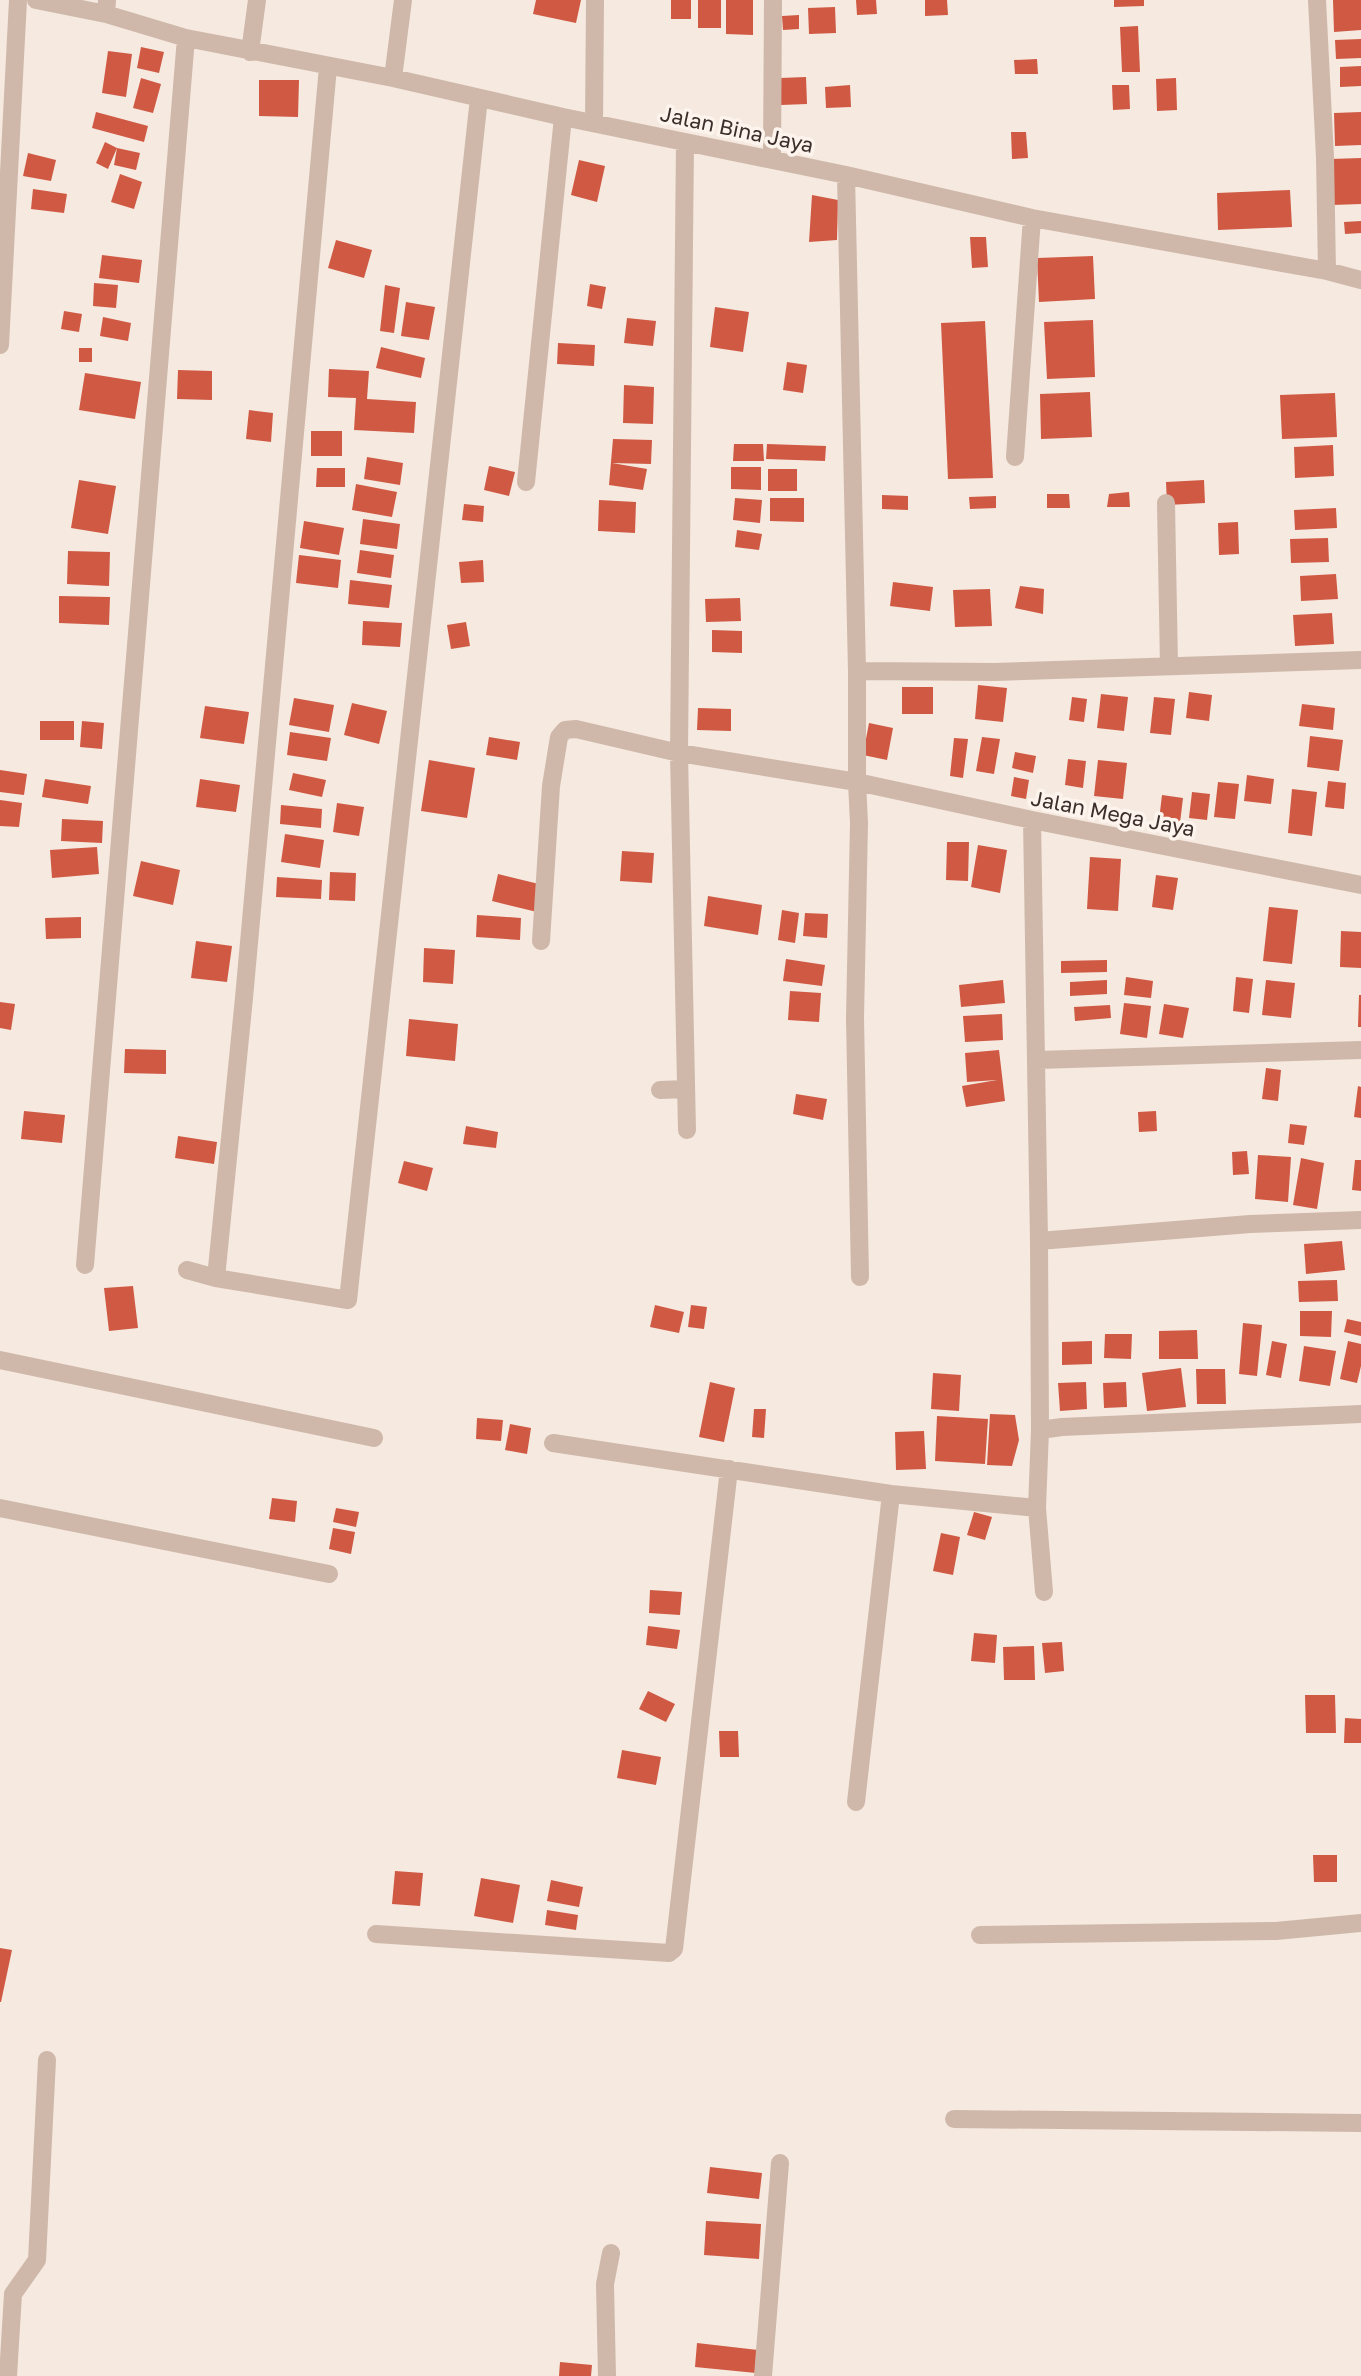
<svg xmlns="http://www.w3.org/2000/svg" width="1361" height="2376" font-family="'Golos Text',sans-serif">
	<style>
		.building { fill: #d05943 }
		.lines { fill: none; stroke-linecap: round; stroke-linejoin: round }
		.minor { stroke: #cfb8aa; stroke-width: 18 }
		.labels { text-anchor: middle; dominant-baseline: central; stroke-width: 7; stroke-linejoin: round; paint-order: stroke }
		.street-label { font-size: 21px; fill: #3c2e2a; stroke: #fcf4ed }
	</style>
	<rect width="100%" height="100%" fill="#f5e9e0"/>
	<!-- building -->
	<path class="building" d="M536 0H581L576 23 533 14Z
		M671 0H691V19H671Z
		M698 0H721V28H698Z
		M726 0H753V35L726 34Z
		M856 0H876L877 14 857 15Z
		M925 0H947L948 15 925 16Z
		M1114 0H1144V6L1114 7Z
		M1333 0H1361V30L1334 32Z
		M835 7 836 33 809 34 808 8Z
		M799 15V29L783 30 782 16Z
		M1138 26 1140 72H1122L1120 27Z
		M1361 39V58L1336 59 1335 40Z
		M141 47 164 52 159 73 137 68Z
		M108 51 132 54 126 97 102 93Z
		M1037 59 1038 74H1015L1014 60Z
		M1361 66V86L1340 87V67Z
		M806 77 807 104 781 105 780 78Z
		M141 78 161 84 153 113 133 108Z
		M1176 78 1177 110 1157 111 1156 79Z
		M259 80H299L298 117 259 116Z
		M850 85 851 107 826 108 825 87Z
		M1112 85H1129L1130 109 1113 110Z
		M96 112 148 126 144 142 92 128Z
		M1361 112V145L1335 146 1334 113Z
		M1011 132H1026L1028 158 1012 159Z
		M105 142 117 148 108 169 96 163Z
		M117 148 140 153 136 170 114 165Z
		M28 153 56 160 51 181 23 176Z
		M1361 158V204L1332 205 1330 159Z
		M579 160 605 166 597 202 571 195Z
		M120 174 142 182 134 209 111 202Z
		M33 189 67 194 64 213 31 209Z
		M1290 190 1292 227 1218 230 1217 193Z
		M812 195 838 200 837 240 809 242Z
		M1361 221V233L1345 234 1344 222Z
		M970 237H986L988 267 972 268Z
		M336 240 372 250 364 278 328 268Z
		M102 255 142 260 139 283 99 278Z
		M1093 256 1095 299 1039 302 1037 258Z
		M94 283 118 285 116 308 93 306Z
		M590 284 606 287 602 309 587 306Z
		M385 285 400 288 394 333 380 331Z
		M406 302 435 307 429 340 401 336Z
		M715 307 749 312 743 352 710 347Z
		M64 311 82 314 79 332 61 329Z
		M103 317 131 323 128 341 100 336Z
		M627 318 656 321 653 346 624 343Z
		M1093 320 1095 377 1047 379 1044 322Z
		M985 321 993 478 948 479 941 323Z
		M558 343 595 345 594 366 557 364Z
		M381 347 425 358 421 378 376 368Z
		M79 348H92V362H79Z
		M787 362 807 365 803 393 783 390Z
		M329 369 369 371 367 399 416 402 414 433 354 430 356 398 328 397Z
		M178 370 212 371V400L177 399Z
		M85 373 141 382 135 419 79 410Z
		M624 385 654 387 653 424 623 423Z
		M1090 392 1092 437 1041 439 1040 394Z
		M1335 393 1337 437 1282 439 1280 395Z
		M249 410 273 413 271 442 246 439Z
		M311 431H342V456H311Z
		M613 439 652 440 651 464 612 463 647 469 643 490 609 485Z
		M734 444H763L764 461H733Z
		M767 444 826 446 825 461 766 459Z
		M1333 445 1334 476 1295 478 1294 447Z
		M367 457 403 463 400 485 364 479Z
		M489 466 515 472 509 496 484 490Z
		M731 467H761V490L731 489Z
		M317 468H345V487H316Z
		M768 469H797V491H768Z
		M79 480 116 486 108 534 71 528Z
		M1204 480 1205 503 1167 505 1166 482Z
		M356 484 397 492 392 517 352 510Z
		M1129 492 1130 507H1107L1109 494Z
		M1047 494H1069L1070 508H1047Z
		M882 495 908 496V510L882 509Z
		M996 496V508L970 509 969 497Z
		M735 498 762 500 760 523 733 520Z
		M770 498H804V522L770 521Z
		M599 500 636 502 635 533 598 531Z
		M464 504 484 506 483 522 462 520Z
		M1336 508 1337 528 1295 530 1294 510Z
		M363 519 400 524 397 549 360 544Z
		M304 521 344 528 339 555 300 548Z
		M1238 522 1239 554 1219 555 1218 523Z
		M737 530 762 534 759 550 735 547Z
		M1328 538 1329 562 1291 563 1290 539Z
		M360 550 394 555 391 578 357 573Z
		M68 551 110 552 109 586 67 584Z
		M299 555 341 560 338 588 296 583Z
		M483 560 484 582 461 583 459 562Z
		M1336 574 1338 599 1301 601 1300 576Z
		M350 580 392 585 389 608 348 604Z
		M893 582 933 587 930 611 890 606Z
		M1020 586 1044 589 1043 614 1015 608Z
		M990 589 992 626 955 627 953 590Z
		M59 596 110 597 109 625 59 623Z
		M740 598 741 621 706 622 705 599Z
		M1332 613 1334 644 1295 646 1293 615Z
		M363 621 402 623 400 647 362 645Z
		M466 622 470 646 451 649 447 625Z
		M712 630 742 631V653L712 652Z
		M978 685 1007 688 1003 722 975 719Z
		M902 687H933V714H902Z
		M1189 692 1212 695 1209 721 1186 718Z
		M1101 694 1128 697 1124 731 1097 728Z
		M1072 697 1087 699 1084 722 1069 720Z
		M1154 697 1175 699 1171 735 1150 733Z
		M294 698 334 705 329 732 289 725Z
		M352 703 387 711 379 744 344 735Z
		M1302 704 1335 708 1333 730 1299 726Z
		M205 706 249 712 244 744 200 738Z
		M698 708 731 709V731L697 730Z
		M40 721H74V740H40Z
		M82 721 104 723 102 749 80 747Z
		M869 723 893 728 887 760 863 755Z
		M290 732 331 738 327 761 287 755Z
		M1310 736 1343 740 1339 771 1307 767Z
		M489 737 520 742 517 760 486 755Z
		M982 737 1000 739 994 774 976 771Z
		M954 738 968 739 963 778 950 776Z
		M1015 752 1036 756 1033 773 1012 768Z
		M1068 759 1086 761 1083 788 1065 785Z
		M429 760 475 768 467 818 421 811Z
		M1098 760 1127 763 1123 799 1094 796Z
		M0 770 27 774 24 795 0 792Z
		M293 773 326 780 322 797 289 790Z
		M1247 775 1274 779 1271 804 1244 801Z
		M1014 777 1029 780 1026 799 1011 796Z
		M45 779 91 786 88 804 42 797Z
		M200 779 240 785 236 812 196 807Z
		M1328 781 1346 783 1344 809 1325 807Z
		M1218 782 1239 784 1235 819 1214 817Z
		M1292 789 1317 792 1312 836 1288 833Z
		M1192 792 1210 794 1207 820 1189 818Z
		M1162 795 1183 798 1180 823 1159 820Z
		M0 800 22 803 19 827 0 826Z
		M337 803 364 807 359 836 333 832Z
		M281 805 322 809 321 828 280 824Z
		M62 819 103 821 102 843 61 841Z
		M285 834 324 840 320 868 281 862Z
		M947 842H969L968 881 946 880Z
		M978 845 1007 850 1000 893 971 887Z
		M97 847 99 874 52 878 50 850Z
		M622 851 654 853 652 883 620 881Z
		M1090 857 1121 859 1118 911 1087 909Z
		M141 861 180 870 173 905 133 896Z
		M330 872 356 873 355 901 329 900Z
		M498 874 543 885 537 912 492 901Z
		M1156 875 1178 878 1173 910 1152 907Z
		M277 877 322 880 321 899 276 897Z
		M708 896 762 905 758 935 704 926Z
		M1269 907 1298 910 1292 964 1263 961Z
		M782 910 799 913 795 943 778 940Z
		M805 913 828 914 827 938 803 936Z
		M477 915 521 918 520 940 476 937Z
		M81 917V938L46 939 45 918Z
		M1341 931 1361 932V968L1340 967Z
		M196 941 232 946 227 982 191 978Z
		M424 948 455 950 453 984 423 982Z
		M786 959 825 965 822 986 783 981Z
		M1107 960V972L1061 973V961Z
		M1126 977 1153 981 1151 998 1124 995Z
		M1236 977 1253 979 1249 1013 1233 1011Z
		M1003 980 1005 1003 961 1007 959 985Z
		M1107 980V994L1070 996V982Z
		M1266 980 1295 983 1291 1018 1262 1015Z
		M790 991 821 993 819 1022 788 1020Z
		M1359 995H1361V1027H1358Z
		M0 1002 15 1004 11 1030 0 1028Z
		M1124 1003 1151 1006 1147 1038 1120 1034Z
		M1164 1004 1189 1008 1183 1038 1159 1034Z
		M1110 1005 1111 1018 1075 1021 1074 1007Z
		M1002 1014 1003 1040 965 1042 963 1016Z
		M409 1019 458 1024 455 1061 406 1056Z
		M125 1049 166 1050V1074L124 1073Z
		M999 1050 1005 1101 966 1107 962 1086 997 1080 967 1082 965 1053Z
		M1266 1068 1281 1070 1278 1101 1262 1099Z
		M1358 1086 1361 1087V1118L1354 1117Z
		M796 1094 827 1099 823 1120 793 1114Z
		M24 1111 65 1115 62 1143 21 1139Z
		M1156 1111 1157 1131 1139 1132 1138 1112Z
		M1290 1124 1307 1126 1304 1145 1288 1143Z
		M466 1126 498 1132 496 1148 463 1144Z
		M178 1136 217 1142 214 1164 175 1158Z
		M1247 1151 1249 1174 1233 1175 1232 1152Z
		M1258 1155 1291 1157 1288 1202 1255 1199Z
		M1301 1158 1324 1163 1317 1209 1293 1205Z
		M1355 1160H1361V1191L1352 1190Z
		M404 1161 433 1168 427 1191 398 1183Z
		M1342 1241 1345 1270 1306 1274 1304 1244Z
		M1337 1280 1338 1301 1299 1302 1298 1281Z
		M133 1286 138 1328 109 1331 104 1288Z
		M655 1305 684 1312 679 1333 650 1327Z
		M691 1305 707 1307 704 1329 688 1327Z
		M1300 1311H1332L1331 1337 1300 1336Z
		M1347 1319 1361 1322V1336L1344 1332Z
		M1243 1323 1262 1325 1257 1376 1239 1374Z
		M1197 1330 1198 1359H1159V1331Z
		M1105 1334H1132L1131 1359 1104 1358Z
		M1092 1341V1364L1062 1365V1342Z
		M1272 1341 1287 1344 1281 1378 1266 1375Z
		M1348 1341 1361 1344V1366L1357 1383 1340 1379Z
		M1304 1346 1336 1351 1330 1386 1299 1381Z
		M1181 1368 1186 1407 1147 1411 1142 1373Z
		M1196 1369H1225L1226 1404H1197Z
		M933 1373 961 1375 959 1411 931 1409Z
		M710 1382 735 1388 724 1442 699 1437Z
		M1086 1382 1087 1409 1060 1411 1058 1383Z
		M1126 1382 1127 1407 1104 1408 1103 1383Z
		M754 1409H766L764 1438 752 1437Z
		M990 1414 1015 1415 1019 1440 1012 1466 987 1465Z
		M937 1416 988 1419 985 1464 935 1461Z
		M477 1418 503 1420 501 1441 476 1439Z
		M510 1424 531 1428 527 1454 505 1450Z
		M924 1431 926 1469 896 1470 895 1432Z
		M272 1498 297 1501 295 1522 269 1519Z
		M336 1508 359 1512 356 1527 333 1522Z
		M974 1512 992 1517 985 1540 967 1535Z
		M333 1528 355 1532 351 1554 329 1549Z
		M941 1533 960 1537 953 1575 933 1571Z
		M650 1590 682 1592 680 1615 649 1613Z
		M648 1626 680 1630 677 1649 646 1645Z
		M974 1633 997 1635 995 1663 971 1661Z
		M1062 1642 1064 1671 1045 1673 1042 1643Z
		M1034 1646 1035 1680H1004L1003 1647Z
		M648 1691 675 1704 666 1722 639 1709Z
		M1305 1695H1335L1336 1733H1306Z
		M1345 1718 1361 1719V1743H1344Z
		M719 1731H738L739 1757H720Z
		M622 1750 661 1757 656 1785 617 1778Z
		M1313 1855H1337V1882H1314Z
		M395 1871 423 1873 420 1906 392 1904Z
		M481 1878 520 1885 513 1923 474 1916Z
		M551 1880 583 1887 579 1907 547 1901Z
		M547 1910 578 1915 576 1930 545 1925Z
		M0 1948 12 1950 1 2002H0Z
		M710 2167 762 2173 759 2199 707 2193Z
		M706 2221 761 2224 759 2259 704 2255Z
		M697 2343 758 2350 756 2373 695 2367Z
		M560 2362 592 2365 591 2376H559Z"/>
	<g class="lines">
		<!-- minor -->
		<path class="minor" d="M36 0 106 14
			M107 0 106 14 186 38 393 78 563 117 846 175 1032 218 1327 271 1361 280
			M1317 0 1325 157 1327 271
			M250 52 257 0
			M393 78 403 0
			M594 123 595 0
			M685 142 679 753 687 1130
			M772 160 773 0
			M846 175 857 671V782L859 823 855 1018 860 1277
			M0 345 18 0
			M1015 457 1032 218
			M526 482 563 117
			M1166 503 1169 666
			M857 671 995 672 1361 660
			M1032 820 1039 1241 1040 1430 1037 1508 1044 1592
			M541 941 551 786 559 737 565 730 576 729 679 753 857 782 1032 820 1361 885
			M1038 1060 1361 1050
			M660 1090 686 1089
			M1039 1241 1250 1224 1361 1220
			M85 1265 186 38
			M187 1270 216 1278 348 1300 479 98
			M216 1278 244 998 328 67
			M0 1360 374 1438
			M1040 1430 1062 1427 1361 1414
			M553 1443 891 1494 1037 1508
			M0 1508 329 1574
			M856 1802 891 1494
			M376 1934 669 1953 674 1949 729 1469
			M980 1935 1276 1931 1361 1923
			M954 2119 1361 2123
			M8 2376 13 2294 37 2260 47 2060
			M607 2376 605 2284 611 2253
			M763 2376 780 2163"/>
	</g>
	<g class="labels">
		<!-- street labels -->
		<g class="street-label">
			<text transform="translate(737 129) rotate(12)">Jalan Bina Jaya</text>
			<text transform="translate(1113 813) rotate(11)">Jalan Mega Jaya</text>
		</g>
	</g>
</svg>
